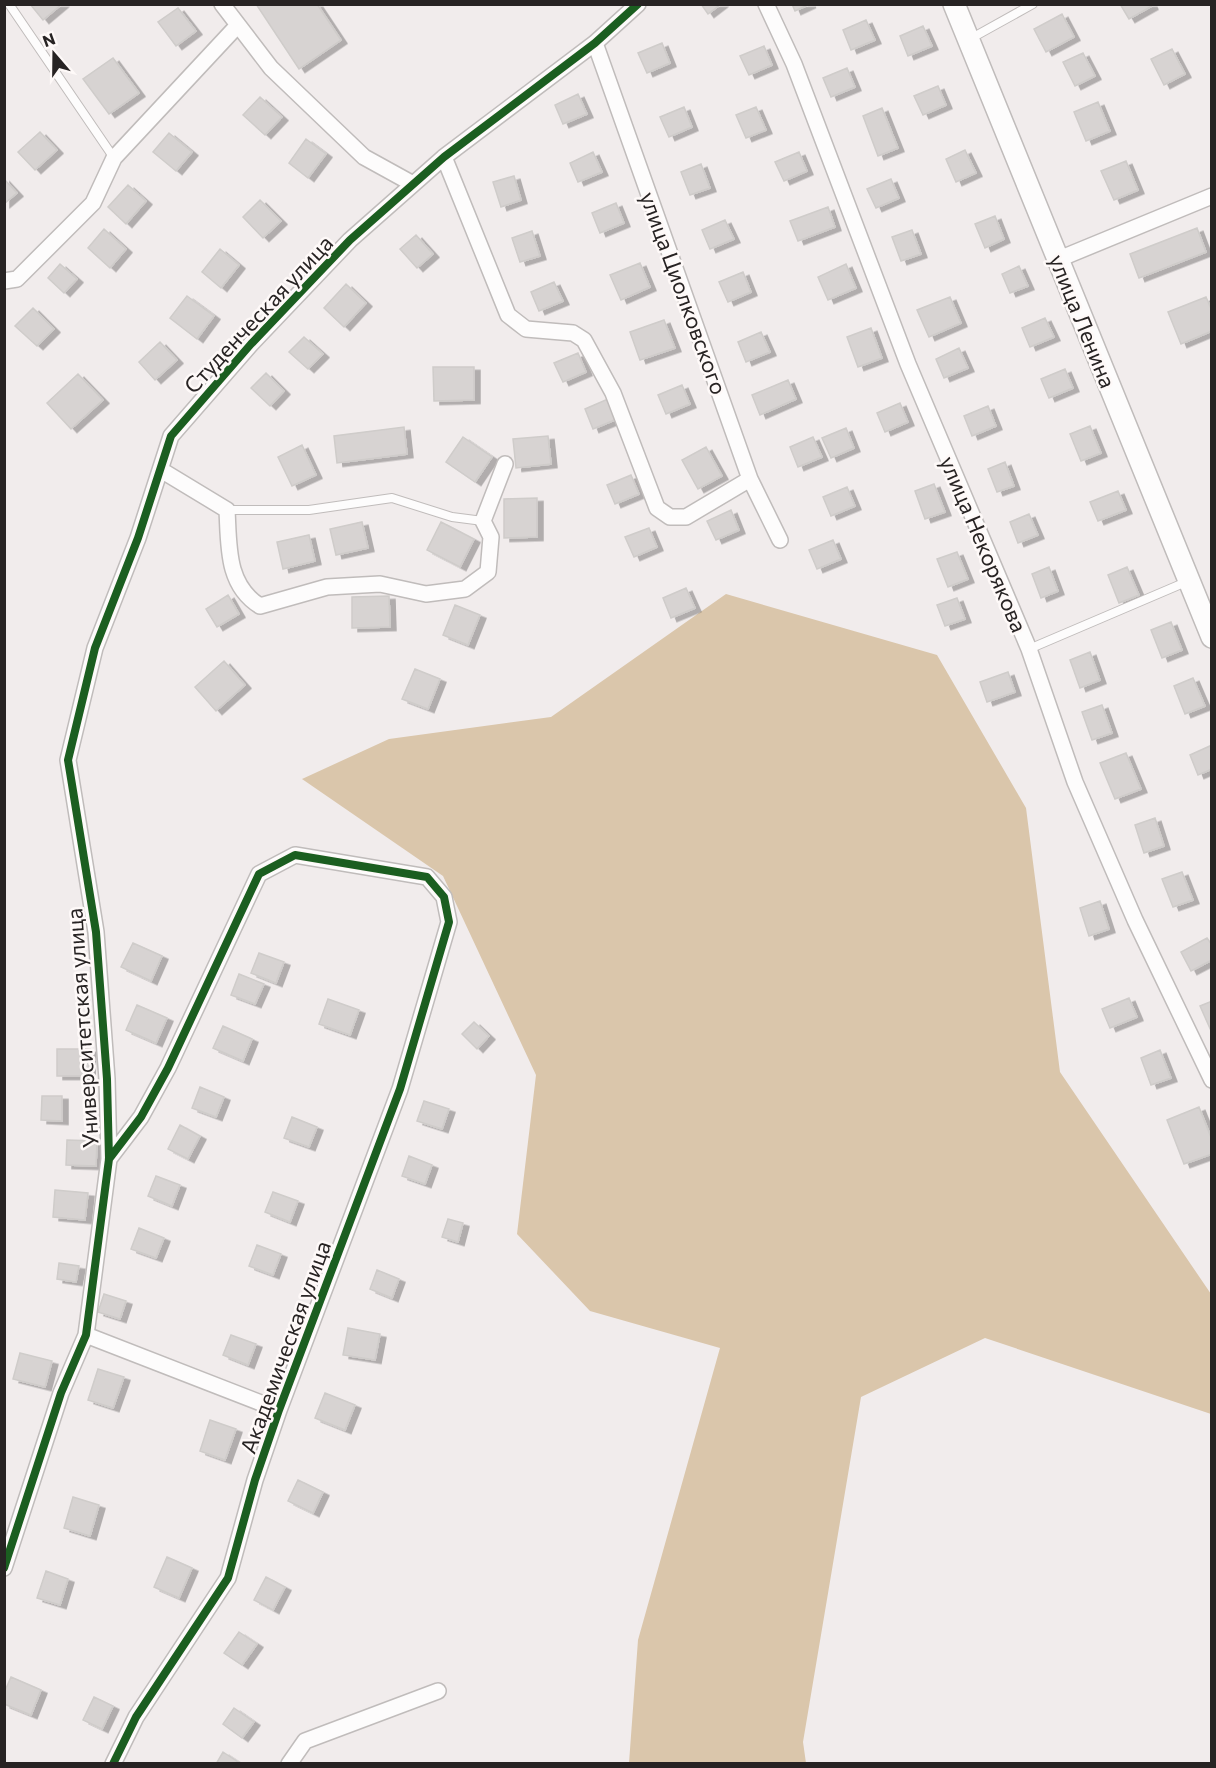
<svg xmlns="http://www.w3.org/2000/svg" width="1216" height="1768" font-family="Commissioner,sans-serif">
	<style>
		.forest { fill: #dac6ab }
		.building { fill: #d7d3d2; stroke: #cfccca; stroke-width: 1.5; filter: url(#shadow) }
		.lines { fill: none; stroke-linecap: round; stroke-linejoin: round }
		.lane-casing { stroke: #c0bcbb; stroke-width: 10 }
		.street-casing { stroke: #c0bcbb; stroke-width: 18 }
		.secondary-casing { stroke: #c0bcbb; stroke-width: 24 }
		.lane { stroke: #fdfcfc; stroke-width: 8 }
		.street { stroke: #fdfcfc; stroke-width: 15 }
		.secondary { stroke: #fdfcfc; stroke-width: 21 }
		.cycleway-casing { stroke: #fef9f8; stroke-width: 11 }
		.cycleway { stroke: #1b5e20; stroke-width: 8 }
		.labels { text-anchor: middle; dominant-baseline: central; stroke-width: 5; stroke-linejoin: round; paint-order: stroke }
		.street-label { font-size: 22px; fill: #272323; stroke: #fef9f8 }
	</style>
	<defs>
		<filter id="shadow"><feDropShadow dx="6" dy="3.5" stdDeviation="0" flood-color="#0004"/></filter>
	</defs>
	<rect width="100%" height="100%" fill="#f1ecec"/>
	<!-- forest -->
	<path class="forest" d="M726 594 937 655 1026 808 1060 1072 1211 1294V1414L985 1338 861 1397 803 1742 806 1763H629L638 1640 720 1348 590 1311 517 1234 536 1075 443 876 302 779 389 739 551 717Z"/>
	<!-- building -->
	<path class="building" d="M30 4H62L43 20Z
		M256 4H317L341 40 299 69Z
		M701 4H721L708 14Z
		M792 4H810L795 11Z
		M1120 4H1151L1152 6 1129 19Z
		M178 8 196 31 176 46 158 22Z
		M1062 14 1074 37 1046 52 1034 29Z
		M866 20 875 40 851 50 843 30Z
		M923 26 932 46 908 56 900 36Z
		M662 43 670 63 647 73 638 53Z
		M764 46 772 65 749 75 740 56Z
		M1172 49 1185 74 1164 85 1151 59Z
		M1083 53 1095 76 1075 86 1063 62Z
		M113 58 139 93 109 114 83 79Z
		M847 68 855 87 831 97 823 78Z
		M938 86 946 105 923 115 914 96Z
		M578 94 587 114 563 124 555 105Z
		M260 97 282 117 265 135 243 115Z
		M1098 102 1110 131 1086 141 1074 112Z
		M684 107 692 127 669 137 660 117Z
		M756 107 766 130 746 138 736 115Z
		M882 108 898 148 878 156 863 116Z
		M40 132 57 150 35 170 18 152Z
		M169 133 192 152 176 171 153 152Z
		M306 139 326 154 308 178 289 163Z
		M965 150 976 173 956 182 946 159Z
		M593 152 602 172 578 182 570 163Z
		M799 152 807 171 784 181 775 162Z
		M1126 161 1138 190 1114 200 1101 171Z
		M701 164 710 188 690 195 681 172Z
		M514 176 521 200 501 207 493 182Z
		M4 179 17 193 4 204Z
		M891 179 899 198 876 208 867 189Z
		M128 185 146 201 126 224 108 207Z
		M260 200 281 221 263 238 243 217Z
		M616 203 624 223 600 233 592 213Z
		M828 207 835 227 798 241 790 221Z
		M995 216 1004 239 985 248 975 224Z
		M725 220 734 239 710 249 702 230Z
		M1197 228 1206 252 1139 278 1130 254Z
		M104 229 126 249 110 268 88 248Z
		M912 230 921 254 901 261 892 237Z
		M532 231 540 256 520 262 512 238Z
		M416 235 433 254 417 268 400 249Z
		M220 249 239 265 221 288 202 272Z
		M640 263 650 287 621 300 610 275Z
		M60 264 77 279 64 293 48 278Z
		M846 264 856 288 828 300 818 277Z
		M1019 266 1028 286 1010 293 1002 274Z
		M743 272 751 292 728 302 719 282Z
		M554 282 563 301 539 311 531 292Z
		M346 284 366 303 344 327 324 308Z
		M187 296 214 316 197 339 170 318Z
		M950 297 961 323 929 337 917 310Z
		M1206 297 1212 311V331L1181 344 1168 312Z
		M33 308 54 329 37 346 15 326Z
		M1045 318 1054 337 1030 347 1022 328Z
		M664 320 675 348 640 360 630 332Z
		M871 328 882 358 858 367 847 337Z
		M761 332 770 352 746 362 738 342Z
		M304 337 323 354 308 369 289 352Z
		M160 342 177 360 155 380 139 362Z
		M959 348 968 368 944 378 936 359Z
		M578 353 586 372 563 382 554 363Z
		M433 367H474V400L434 401Z
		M1065 369 1073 388 1049 398 1041 379Z
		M266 373 284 391 270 406 251 388Z
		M78 374 103 400 71 429 47 403Z
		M788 380 796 399 760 415 752 395Z
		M682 385 690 404 666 414 658 395Z
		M608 399 617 419 593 429 585 409Z
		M900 403 908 422 885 432 877 413Z
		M988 406 996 426 972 436 964 416Z
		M1090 426 1101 453 1081 461 1070 434Z
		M404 427 407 454 337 463 334 436Z
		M846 428 854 448 831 458 822 438Z
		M548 436 551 464 516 468 513 439Z
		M463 437 492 457 475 482 446 462Z
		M813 437 822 457 798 467 790 447Z
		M302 445 316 475 292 486 278 457Z
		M706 447 722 476 698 489 682 460Z
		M1005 462 1014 486 997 492 988 469Z
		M631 475 639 494 615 504 607 485Z
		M934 484 945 512 925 519 915 491Z
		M847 487 855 506 831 516 823 497Z
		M1118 491 1126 510 1098 521 1090 502Z
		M537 498V537L504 538V499Z
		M731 510 739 530 716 540 707 521Z
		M1029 514 1038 535 1018 543 1010 522Z
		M362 522 368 548 336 555 330 529Z
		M441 522 474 539 460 567 427 550Z
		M649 528 657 547 634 557 625 537Z
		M309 535 315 561 283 569 277 542Z
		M833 540 841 559 817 569 809 550Z
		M957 552 968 579 948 587 937 559Z
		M1049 567 1058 591 1041 598 1032 574Z
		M1127 567 1139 595 1119 603 1108 575Z
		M686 588 695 608 671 618 663 598Z
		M228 595 239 614 217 627 206 609Z
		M389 596 390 627 352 628V597Z
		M957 598 965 619 945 626 937 605Z
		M455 605 480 615 468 645 443 635Z
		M1171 622 1182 650 1162 658 1151 630Z
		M1090 652 1100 680 1080 688 1070 660Z
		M224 661 245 685 216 711 195 687Z
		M415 669 440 679 428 709 402 699Z
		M1008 672 1015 692 987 702 980 682Z
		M1193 678 1205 706 1185 714 1174 686Z
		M1102 705 1112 733 1092 740 1082 712Z
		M1212 745V769L1198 775 1190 755Z
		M1126 753 1141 789 1115 799 1100 763Z
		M1155 818 1164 846 1144 853 1135 825Z
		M1182 872 1193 900 1173 907 1162 879Z
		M1100 901 1109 929 1089 936 1080 908Z
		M1207 938 1212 945V960L1191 971 1181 952Z
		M133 943 162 956 151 981 121 967Z
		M259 953 284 962 276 983 251 973Z
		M239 974 264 984 255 1004 231 995Z
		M1129 998 1137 1017 1110 1028 1102 1009Z
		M328 999 359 1010 350 1035 319 1024Z
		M1212 1001V1033L1200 1006Z
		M137 1005 167 1018 156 1043 126 1030Z
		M474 1022 489 1036 477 1049 462 1034Z
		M223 1026 252 1039 243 1061 213 1048Z
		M57 1049H90L89 1076H57Z
		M1160 1050 1171 1078 1151 1085 1141 1058Z
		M200 1087 224 1097 216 1117 192 1108Z
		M42 1096H62V1121L41 1120Z
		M424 1101 449 1109 442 1129 417 1121Z
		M1199 1107 1212 1140V1154L1184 1164 1167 1120Z
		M292 1117 317 1127 309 1147 284 1138Z
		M180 1125 200 1136 188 1159 168 1149Z
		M67 1140 97 1141 96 1166 66 1165Z
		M409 1156 432 1165 425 1184 402 1176Z
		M156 1176 180 1185 172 1206 148 1196Z
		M55 1190 88 1193 85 1220 53 1217Z
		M273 1192 298 1201 290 1222 265 1212Z
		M448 1219 463 1223 458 1242 442 1237Z
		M139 1228 164 1238 156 1258 131 1249Z
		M257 1245 281 1254 273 1275 249 1266Z
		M59 1263 79 1266 76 1282 57 1279Z
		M377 1270 399 1279 392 1298 370 1289Z
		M104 1294 126 1301 120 1319 98 1312Z
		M348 1328 380 1334 375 1360 343 1355Z
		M231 1335 256 1344 248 1365 223 1355Z
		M20 1353 52 1361 45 1387 13 1379Z
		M98 1369 124 1377 113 1408 88 1400Z
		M325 1393 355 1405 345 1430 315 1418Z
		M210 1420 236 1429 225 1460 200 1451Z
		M298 1480 323 1492 313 1513 288 1501Z
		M73 1497 99 1505 90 1536 64 1528Z
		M167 1557 192 1568 179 1598 154 1587Z
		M46 1571 68 1579 60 1605 37 1598Z
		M266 1577 285 1587 273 1610 254 1600Z
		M239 1632 257 1644 242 1665 224 1653Z
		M11 1677 41 1690 31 1715 4 1704V1693Z
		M94 1697 113 1706 102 1729 83 1720Z
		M234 1708 254 1722 242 1738 223 1724Z
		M223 1752 238 1762 237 1764H216Z"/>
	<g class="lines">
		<defs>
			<path id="lane" d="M9 4 114 158
				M970 39 1033 4
				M227 510H309L392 498 452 517 483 521
				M1029 649 1186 582"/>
			<path id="street" d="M222 4 271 68 364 157 413 184
				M766 4 794 64 908 364 1029 649 1075 782 1135 920 1212 1080
				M595 43 750 479 780 540
				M444 157 508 315 526 329 573 333 584 340 613 393 657 508 670 517H686L750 479
				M1059 259 1212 196
				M4 281 17 279 93 203 114 158 238 25
				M161 470 227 510C229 545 226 585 260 606L327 587 380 584 426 594 465 589 488 572 491 537 483 521 505 464
				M109 1159 141 1117 168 1068 259 874 295 855 427 877 444 897 449 922 400 1089 279 1410 255 1480 228 1578 136 1717 113 1764
				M86 1335 279 1410
				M4 1568 61 1393 86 1335 109 1159 107 1079 96 932 68 760 95 648 138 538 171 436 251 344 350 240 444 157 595 43 638 4
				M289 1764 305 1741 438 1691"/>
			<path id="secondary" d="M954 4 1212 637"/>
		</defs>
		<!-- lane casing -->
		<use href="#lane" class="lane-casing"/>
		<!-- street casing -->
		<use href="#street" class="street-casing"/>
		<!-- secondary casing -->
		<use href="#secondary" class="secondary-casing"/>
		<!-- lane -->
		<use href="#lane" class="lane"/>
		<!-- street -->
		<use href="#street" class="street"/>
		<!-- secondary -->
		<use href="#secondary" class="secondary"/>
		<defs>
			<path id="cycleway" d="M109 1159 141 1117 168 1068 259 874 295 855 427 877 444 897 449 922 400 1089 279 1410 255 1480 228 1578 136 1717 113 1764
				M4 1568 61 1393 86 1335 109 1159 107 1079 96 932 68 760 95 648 138 538 171 436 251 344 350 240 444 157 595 43 638 4"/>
		</defs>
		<!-- cycleway casing -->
		<use href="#cycleway" class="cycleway-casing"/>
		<!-- cycleway -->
		<use href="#cycleway" class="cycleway"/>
	</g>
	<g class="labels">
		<!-- street labels -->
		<g class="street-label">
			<text transform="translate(684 293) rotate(70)">улица Циолковского</text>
			<text transform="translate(258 314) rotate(-47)">Студенческая улица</text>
			<text transform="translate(1083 321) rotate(68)">улица Ленина</text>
			<text transform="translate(984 544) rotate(67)">улица Некорякова</text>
			<text transform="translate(82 1028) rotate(-94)">Университетская улица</text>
			<text transform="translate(285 1347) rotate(-70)">Академическая улица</text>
		</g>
	</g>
	<!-- border -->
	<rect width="1216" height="1768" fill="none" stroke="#272323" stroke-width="12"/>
	<!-- north arrow -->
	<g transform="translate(54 54) rotate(340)" stroke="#fef9f8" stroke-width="4.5" paint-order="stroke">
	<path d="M0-4.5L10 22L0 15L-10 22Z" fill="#272323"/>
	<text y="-9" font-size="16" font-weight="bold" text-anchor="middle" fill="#272323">N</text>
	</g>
</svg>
